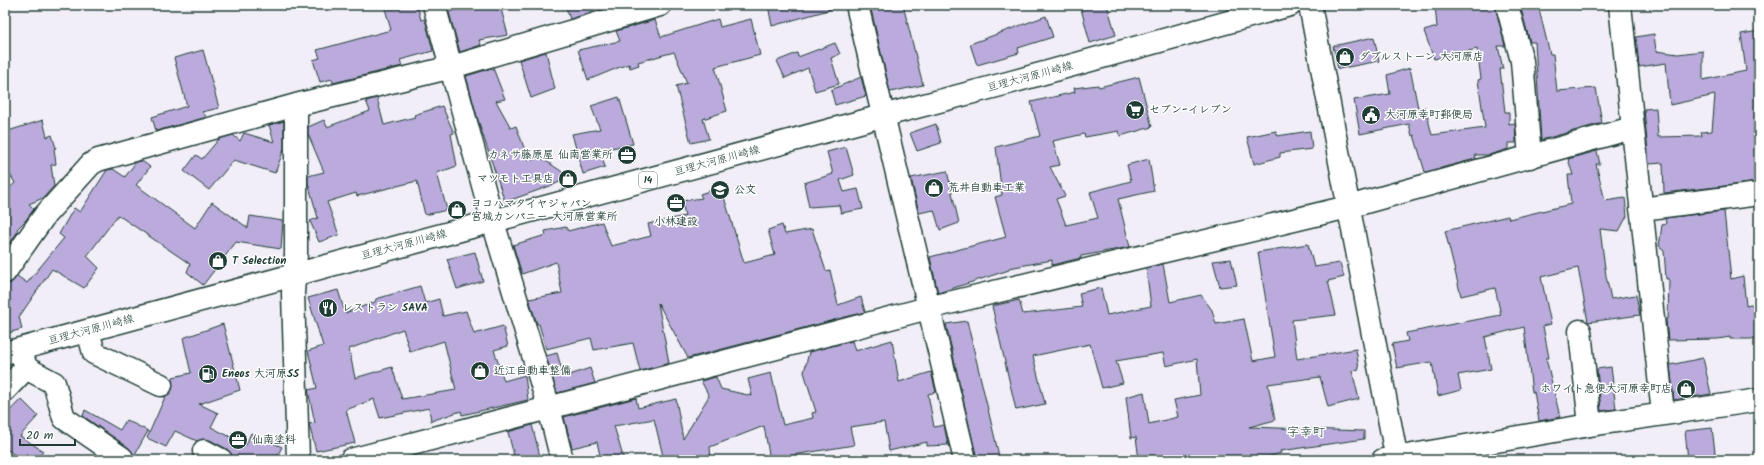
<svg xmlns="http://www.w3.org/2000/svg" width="1764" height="465" font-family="Kalam,'Klee One',sans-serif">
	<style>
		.building { fill: #baabdc; stroke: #1f3d34; fill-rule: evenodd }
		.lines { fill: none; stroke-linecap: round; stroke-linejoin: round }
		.minor-casing { stroke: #1f3d34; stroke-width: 25 }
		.major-casing { stroke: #1f3d34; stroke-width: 25 }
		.minor { stroke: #fff; stroke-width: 22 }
		.major { stroke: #fff; stroke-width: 22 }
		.labels { text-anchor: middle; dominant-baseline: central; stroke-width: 3; stroke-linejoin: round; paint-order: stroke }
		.shield { fill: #fff; stroke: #627771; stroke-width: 1 }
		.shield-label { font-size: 10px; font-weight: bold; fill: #1f3d34 }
		.poi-label { font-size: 11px; font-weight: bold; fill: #1f3d34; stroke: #fff; text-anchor: start }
		.street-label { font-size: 11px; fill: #1f3d34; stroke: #fff }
		.quarter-label { font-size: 13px; fill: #1f3d34; stroke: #fff }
	</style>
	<rect width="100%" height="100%" fill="#f1eef8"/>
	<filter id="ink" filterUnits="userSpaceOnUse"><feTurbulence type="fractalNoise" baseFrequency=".025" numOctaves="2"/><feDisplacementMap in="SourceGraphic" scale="8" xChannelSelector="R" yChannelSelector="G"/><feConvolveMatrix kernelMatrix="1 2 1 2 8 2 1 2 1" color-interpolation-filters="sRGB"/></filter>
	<g filter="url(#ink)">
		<!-- building -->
		<path class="building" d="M384 5H417L421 20 425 19 433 51 400 60 402 66 333 83 332 79 320 82 313 60 320 58 317 50 391 30Z
			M474 5H500L508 35 479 40 481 45 460 52 449 12Z
			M565 5H616L570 19Z
			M768 5H832V9L772 26Z
			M870 5H903L923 85 890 92Z
			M1080 5H1107L1116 35 1090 43Z
			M1435 5H1495L1505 46H1498L1503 69H1500L1505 112H1509V124L1515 123 1516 143H1508V149L1489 155H1475L1476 159 1425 172 1414 135 1412 136 1409 124 1360 134 1354 100 1390 94 1387 75 1410 68 1418 108 1425 107 1432 135 1485 128 1478 80 1481 79 1477 49 1434 59 1424 31 1437 27Z
			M1520 5H1538L1550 54H1553L1557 91 1596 88 1602 123 1541 140 1535 42H1530Z
			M1046 16 1053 37 1018 48 1019 53 977 65 970 44Z
			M718 19 720 27 751 19 760 55 715 67 727 111 703 119 709 139 691 143 676 86 687 83 674 52 638 62 639 65 630 68 629 64 620 67 588 80 578 50 620 41 616 31 655 20 661 37Z
			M1759 31V182L1664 193 1663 163 1649 164 1644 109 1656 108 1658 137 1702 136 1701 132 1712 131 1715 95 1670 105 1666 63 1639 67 1636 37 1654 34 1656 51 1678 54 1703 51V80L1746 71 1741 34Z
			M1374 37 1379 61 1338 69 1333 46Z
			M835 43 840 54 831 58 839 84 815 91 808 68 785 78 777 61 797 53 798 57Z
			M203 50 219 108 202 112 207 117 156 131 152 117 187 106 174 58Z
			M546 52 555 89 531 98 519 60Z
			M493 68 505 99 496 101 511 128 516 126 529 161 540 157 570 177 553 185 505 202 478 120 466 76Z
			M861 77 866 96 835 105 831 90Z
			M1139 77 1152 127 1120 136 1119 131 1085 137 1084 134 1053 141 1060 165 1050 167 1065 196 1056 199 1066 225 1098 218 1090 192 1131 181 1127 165 1149 159 1154 191 1118 199 1130 247 1081 256V258L1056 264 1052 265V260L1009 268V270L938 293 930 257 1006 237 995 197 1002 195 996 147 1040 136 1031 102 1075 92 1074 88 1098 85 1099 87Z
			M619 97 633 144 600 150 605 167 583 174 572 134 600 129 591 106Z
			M377 98 384 125 415 117 414 115 442 106 454 133 451 134 457 166 437 173 447 210 425 215 417 181 357 196 356 193 327 202 339 235 319 242 310 221 318 218 308 183V176L324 172 308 134V127L324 120 327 127 370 111 366 101Z
			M43 120 47 137 52 135 56 148 54 149 56 164 51 165 54 186 43 198 29 204 34 209 25 221 17 229 18 231 5 250V192L15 183 5 166V132Z
			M284 121V149L275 173 234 160 209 190 184 171 196 155 202 159 219 139 233 135 240 141 244 133 274 142 269 125Z
			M936 124 941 143 917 151 910 133Z
			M1276 131 1277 136 1310 131 1312 149 1280 153V157L1254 164 1247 137Z
			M846 147 854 175 840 180 844 192 858 189 863 209 841 213 839 205 809 207 804 183 833 174 827 152Z
			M1597 151 1600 164H1596L1605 201 1625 198 1627 216 1619 231 1600 229 1606 276 1611 299 1636 295 1640 315 1588 322 1578 268 1541 277 1551 324 1543 326 1549 358H1546L1560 417 1539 421 1534 392H1532L1524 327 1485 337 1491 369 1458 375 1461 390 1438 396 1432 362 1397 368 1392 344 1408 341 1406 333 1501 315 1495 288 1461 296 1445 231 1508 216 1509 219 1571 204 1568 175H1573L1568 159Z
			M142 161 150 167 136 185 195 228 212 202 248 228 250 216 283 221 281 249 236 242 203 285 187 272 190 264 118 215 87 256 99 268 84 288 52 269 19 317 22 329 8 333 5 337V284L11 283 17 276 27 283 64 238 59 234 74 208 80 212 107 170 113 169 125 177 136 162Z
			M947 171 959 223 940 230 934 210 919 213 911 178Z
			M721 187 744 263 775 255 768 230 782 225 785 234 812 229 826 271 830 270 838 305 861 297 865 312 688 358 658 303 669 363 640 371 633 343 594 350 591 338 546 349 539 324H537L529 299 562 293 556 262 522 274 513 245 546 235 545 231 566 227 568 231 602 222 611 246 651 236 648 224 685 216 682 201 702 198 700 194Z
			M1724 211 1731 279 1743 276 1746 306 1759 303V339H1730V337L1718 339 1668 340 1666 319H1668L1669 279H1666L1664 250 1659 246 1662 225 1666 224 1665 218Z
			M1308 244 1314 267 1340 263 1344 277 1328 281 1336 315 1292 320 1297 359 1356 349 1359 369 1352 371 1359 399 1328 407 1320 377 1268 384 1275 420 1249 427 1364 431V439L1280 451 1281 453 1257 460 1256 457 1239 460H1139L1136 437 1131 438 1126 397 1144 392 1149 424 1178 417 1174 400 1200 395 1197 359 1166 366 1163 353 1116 361 1123 383 1102 388 1090 344 1033 356 1045 404 1016 410 992 306 1019 300 1023 314 1082 307 1079 293 1101 288 1107 315 1151 306 1146 268 1163 264 1170 302 1201 295 1212 310 1216 324 1244 319 1253 361 1275 357 1258 252Z
			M475 252 483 281 457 289 447 259Z
			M1231 259 1237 285 1220 287 1213 261Z
			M420 286 425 303 439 299 443 316 466 311 474 334 503 326 508 346 494 350 504 381 525 375 528 400 462 415 461 411 431 421 429 408 380 418 374 399 346 410 355 443 316 451 310 428 309 424 315 423 308 390 317 388 308 351 323 346 308 298 338 290 345 313 375 302 376 299ZM403 329 410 352 444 341 456 390 402 399 392 367 355 378 349 349Z
			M967 321 1000 460H977L946 324Z
			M223 324 240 390 199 404 218 413 211 427 246 445 251 433 282 447 275 460H238L233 458 227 449 210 440 203 439 197 441 175 431 166 447 147 438 165 397 172 390 173 377 191 373 183 338Z
			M892 340 899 382 931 372 936 392 928 394 934 427 944 425 948 445 927 446V442L889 451 884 422 850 427 854 445 793 455 794 460H770L764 426 710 447 711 460H664L654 419 614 426 624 460H601L597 442 572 448 564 417 636 398 638 408 676 399 683 439 709 396 701 381 716 377 721 389 752 396 748 379 771 373 783 425 813 418 812 413 816 412 804 372 809 352 852 341 855 351Z
			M557 353 564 377 590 368 595 383 557 393 546 356Z
			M1703 358 1711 394 1674 400 1670 365Z
			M1611 367 1616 409 1601 411 1597 369Z
			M21 399 38 416 20 436 43 451 37 460H21L8 450 5 453V416Z
			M85 410 120 430 126 420 148 431 134 456 129 448 83 416Z
			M532 425 541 460H515L508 432Z
			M1712 428 1716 460H1688L1685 431Z"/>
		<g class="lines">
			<defs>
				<path id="minor" d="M434 5 493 222 549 408 562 460
					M857 5 965 460
					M1310 5 1397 460
					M1507 5 1522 61 1530 157
					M1620 5 1663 414
					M1641 209 1759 194
					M5 272 45 215 91 164 98 160 296 105
					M88 331 94 353 161 385
					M1580 331 1590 425
					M26 368 54 383 64 418 122 458 121 460
					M5 390 26 368 22 354
					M204 451 221 460
					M298 460 293 293 296 254V105L452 67 660 5
					M351 460 928 308 1348 207 1632 128
					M1383 460 1590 425 1759 400"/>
				<path id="major" d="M5 353 882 116 1008 83 1290 5"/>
			</defs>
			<!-- minor casing -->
			<use href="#minor" class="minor-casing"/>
			<!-- major casing -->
			<use href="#major" class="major-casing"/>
			<!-- minor -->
			<use href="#minor" class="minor"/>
			<!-- major -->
			<use href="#major" class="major"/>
		</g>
	</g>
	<!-- icons -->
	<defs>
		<symbol id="shop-disc" viewBox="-11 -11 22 22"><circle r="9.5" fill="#1f3d34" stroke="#fff"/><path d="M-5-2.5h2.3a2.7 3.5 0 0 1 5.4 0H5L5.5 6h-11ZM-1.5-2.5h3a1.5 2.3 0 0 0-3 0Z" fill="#fff"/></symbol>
		<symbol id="supermarket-disc" viewBox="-11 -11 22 22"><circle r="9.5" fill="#1f3d34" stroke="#fff"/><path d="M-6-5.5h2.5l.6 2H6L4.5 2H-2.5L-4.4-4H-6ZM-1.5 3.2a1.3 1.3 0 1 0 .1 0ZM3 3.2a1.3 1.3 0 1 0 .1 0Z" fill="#fff"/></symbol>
		<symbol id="civic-disc" viewBox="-11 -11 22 22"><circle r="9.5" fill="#1f3d34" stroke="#fff"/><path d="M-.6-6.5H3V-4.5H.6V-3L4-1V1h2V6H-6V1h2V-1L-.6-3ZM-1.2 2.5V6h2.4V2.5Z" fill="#fff"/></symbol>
		<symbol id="office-disc" viewBox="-11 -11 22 22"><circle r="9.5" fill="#1f3d34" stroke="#fff"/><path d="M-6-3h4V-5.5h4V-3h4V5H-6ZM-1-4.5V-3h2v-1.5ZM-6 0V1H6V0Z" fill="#fff"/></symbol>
		<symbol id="school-disc" viewBox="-11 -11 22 22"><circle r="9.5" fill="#1f3d34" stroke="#fff"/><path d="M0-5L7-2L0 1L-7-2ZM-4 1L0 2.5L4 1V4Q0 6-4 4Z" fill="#fff"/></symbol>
		<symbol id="restaurant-disc" viewBox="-11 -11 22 22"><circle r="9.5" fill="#1f3d34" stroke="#fff"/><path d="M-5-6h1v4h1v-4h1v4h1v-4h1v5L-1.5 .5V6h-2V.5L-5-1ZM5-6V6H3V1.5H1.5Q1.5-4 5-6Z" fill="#fff"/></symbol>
		<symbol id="fuel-disc" viewBox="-11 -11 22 22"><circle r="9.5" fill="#1f3d34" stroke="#fff"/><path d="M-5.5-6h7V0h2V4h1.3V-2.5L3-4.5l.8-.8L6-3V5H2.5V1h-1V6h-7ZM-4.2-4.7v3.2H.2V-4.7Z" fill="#fff"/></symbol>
	</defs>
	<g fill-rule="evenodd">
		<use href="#shop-disc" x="1334" y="46" width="22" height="22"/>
		<use href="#supermarket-disc" x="1124" y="99" width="22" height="22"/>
		<use href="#civic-disc" x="1360" y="104" width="22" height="22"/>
		<use href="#office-disc" x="616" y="144" width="22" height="22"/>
		<use href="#shop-disc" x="557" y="168" width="22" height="22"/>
		<use href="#shop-disc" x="923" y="177" width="22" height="22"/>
		<use href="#school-disc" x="709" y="179" width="22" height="22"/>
		<use href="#office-disc" x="665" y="192" width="22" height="22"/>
		<use href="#shop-disc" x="446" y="199" width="22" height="22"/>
		<use href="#shop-disc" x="207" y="250" width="22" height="22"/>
		<use href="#restaurant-disc" x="317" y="297" width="22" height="22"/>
		<use href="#shop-disc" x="469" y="360" width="22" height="22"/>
		<use href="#fuel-disc" x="197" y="363" width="22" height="22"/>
		<use href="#shop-disc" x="1675" y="378" width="22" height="22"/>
		<use href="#office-disc" x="227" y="429" width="22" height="22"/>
	</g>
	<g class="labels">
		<!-- shield labels -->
		<rect class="shield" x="639" y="172" width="18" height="16" rx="3"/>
		<g class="shield-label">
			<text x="648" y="180">14</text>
		</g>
		<!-- poi labels -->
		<g class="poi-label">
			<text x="1359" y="57">ダブルストーン 大河原店</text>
			<text x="1149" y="110">セブン-イレブン</text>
			<text x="1385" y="115">大河原幸町郵便局</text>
			<text x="613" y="155" text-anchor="end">カネサ藤原屋 仙南営業所</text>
			<text x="554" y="179" text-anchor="end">マツモト工具店</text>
			<text x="948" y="188">荒井自動車工業</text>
			<text x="734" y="190">公文</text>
			<text x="471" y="204">ヨコハマタイヤジャパン<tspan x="471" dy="13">宮城カンパニー 大河原営業所</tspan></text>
			<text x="676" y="222" text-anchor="middle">小林建設</text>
			<text x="232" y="261">T Selection</text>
			<text x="342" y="308">レストラン SAVA</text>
			<text x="494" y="371">近江自動車整備</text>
			<text x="222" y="374">Eneos 大河原SS</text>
			<text x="1672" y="389" text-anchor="end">ホワイト急便大河原幸町店</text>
			<text x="252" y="440">仙南塗料</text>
		</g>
		<!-- street labels -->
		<g class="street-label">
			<text transform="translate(1030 77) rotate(-15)">亘理大河原川崎線</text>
			<text transform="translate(717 161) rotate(-15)">亘理大河原川崎線</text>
			<text transform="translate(404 245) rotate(-15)">亘理大河原川崎線</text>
			<text transform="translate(91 330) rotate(-15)">亘理大河原川崎線</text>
		</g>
		<!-- quarter labels -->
		<g class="quarter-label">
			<text x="1306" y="432">字幸町</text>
		</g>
	</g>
	<!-- margin -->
	<rect width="1764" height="465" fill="none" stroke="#fff" stroke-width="20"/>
	<rect x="10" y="10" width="1744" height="445" fill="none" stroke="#1f3d34" stroke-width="1.5" filter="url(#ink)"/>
	<!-- scale -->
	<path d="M20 439v6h55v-6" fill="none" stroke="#1f3d34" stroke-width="2"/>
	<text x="26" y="439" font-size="12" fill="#1f3d34" stroke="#ffffff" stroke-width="3" paint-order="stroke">20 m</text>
</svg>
